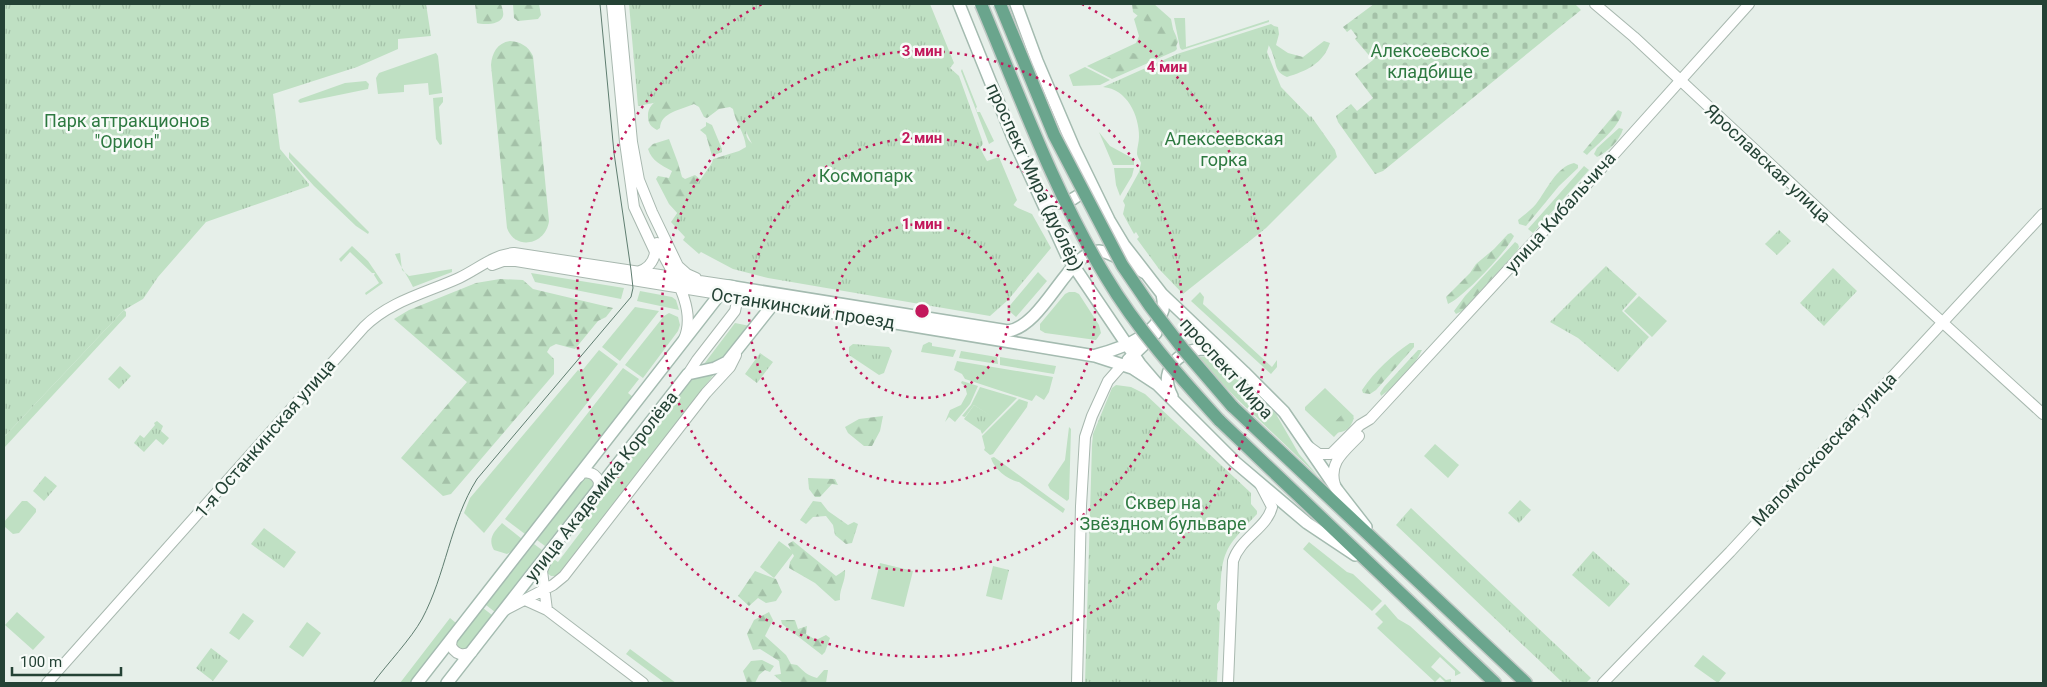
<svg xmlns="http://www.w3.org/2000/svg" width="2047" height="687" font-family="Roboto,sans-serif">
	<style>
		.grass { fill: #bfe0c3 }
		.forest { fill: url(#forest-firs) }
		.cemetery { fill: url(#cemetery-stones) }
		.park { fill: url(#park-tufts) }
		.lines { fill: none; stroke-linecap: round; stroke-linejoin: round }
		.tertiary-casing { stroke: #a8b8af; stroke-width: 12 }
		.secondary-casing { stroke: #a4bbb0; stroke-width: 14 }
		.primary-casing { stroke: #c2cac6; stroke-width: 15 }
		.tertiary { stroke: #fff; stroke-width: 10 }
		.secondary { stroke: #fff; stroke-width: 11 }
		.primary { stroke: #6aa58d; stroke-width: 12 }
		.tram { stroke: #5f7d70; stroke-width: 1 }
		.primary-bridge-casing { stroke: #c2cac6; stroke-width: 15; stroke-linecap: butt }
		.primary-bridge { stroke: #6aa58d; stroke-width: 12 }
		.ring { fill: none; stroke: #c2185b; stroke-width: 2.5; stroke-dasharray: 2.5 5 }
		.labels { text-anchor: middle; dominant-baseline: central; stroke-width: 5; stroke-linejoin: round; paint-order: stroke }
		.park-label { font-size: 18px; fill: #2d7940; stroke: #f7fbf8 }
		.street-label { font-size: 18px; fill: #244235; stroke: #f7fbf8 }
		.centre { fill: #c2185b; stroke: #f7fbf8; stroke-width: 2.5 }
		.ring-label { font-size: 15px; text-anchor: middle; font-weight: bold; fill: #c2185b; stroke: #f7fbf8; stroke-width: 5; stroke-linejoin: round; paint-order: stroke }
	</style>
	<defs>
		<pattern id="forest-firs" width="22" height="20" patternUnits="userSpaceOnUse" patternTransform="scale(1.25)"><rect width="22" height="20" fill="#bfe0c3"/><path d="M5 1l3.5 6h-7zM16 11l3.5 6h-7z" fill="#a4c1a8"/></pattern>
		<pattern id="cemetery-stones" width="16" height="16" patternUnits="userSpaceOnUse" patternTransform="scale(1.25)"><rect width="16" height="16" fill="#bfe0c3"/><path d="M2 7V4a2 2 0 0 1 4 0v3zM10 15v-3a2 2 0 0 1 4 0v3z" fill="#a4c1a8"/></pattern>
		<pattern id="park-tufts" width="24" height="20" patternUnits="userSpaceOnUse" patternTransform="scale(1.25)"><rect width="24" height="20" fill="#bfe0c3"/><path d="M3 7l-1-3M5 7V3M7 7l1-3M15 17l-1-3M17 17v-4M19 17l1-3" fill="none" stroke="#a4c1a8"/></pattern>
	</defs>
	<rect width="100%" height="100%" fill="#e6efe9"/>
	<!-- grass -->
	<path class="grass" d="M1150 4H1154L1171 19 1177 49 1175 51 1112 79 1087 66 1136 43 1139 36 1134 19Z
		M1174 18H1185L1186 47 1269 20V22L1182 50 1180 48Z
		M436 53 438 56 442 93 429 95 428 83 404 85V92L378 94 376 78 379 73Z
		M1085 67 1110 80 1100 85 1073 86 1069 75Z
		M962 69 977 107 976 108 977 112H980L994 141 989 144 961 71Z
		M366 81 369 84 368 89 300 103 298 101 300 99 345 83Z
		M443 97V102L439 107 442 144 440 145 436 139 433 98Z
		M1099 132 1110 146 1134 159V165H1113Z
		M289 152 369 232 368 234 356 226 314 186 289 158Z
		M999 157 1017 200 1009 211 987 161Z
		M1584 166 1589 170 1533 233 1528 229Z
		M1114 168H1134L1132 176 1120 196 1116 185Z
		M352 246 368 261 383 283 366 295 365 293 379 283 374 275 375 273H372L350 252 341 262 339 259Z
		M400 253 402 270 409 276 452 269V272L413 287C407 274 400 267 395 254Z
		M1038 272 1047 281 1016 317 1007 309Z
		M531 273 624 288 621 299 535 282Z
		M640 291 672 297 676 300 679 310 637 301Z
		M1069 292H1075L1079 294 1099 325 1101 333 1096 340 1045 333 1040 330V324L1065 294Z
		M1200 292 1204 297 1203 304 1272 367 1277 360V367L1271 374 1191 301Z
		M1639 296 1667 321 1652 337 1624 311Z
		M635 307 659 311 620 361 602 347Z
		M124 310 126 312V316L4 448V437Z
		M669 313 678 317 680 325 678 331 643 378 625 365 664 316Z
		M735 323 750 326 728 357 701 368Z
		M929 342 932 343V346L956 350 953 357 921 352 923 345Z
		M599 350 618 364 484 533 464 513 470 498 578 370 581 372Z
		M961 351 997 357 998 364 959 358Z
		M1000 357 1056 366 1054 374 1000 365Z
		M1197 357H1207L1220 364 1276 414 1299 454 1318 476 1236 398Z
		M957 361 1053 377 1049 392 1044 400 1036 395 1032 401 965 379 962 374 954 370Z
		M623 368 639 379 628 393 633 397 525 534 505 519Z
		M715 373 561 573 556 576H551L546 572 547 564 552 558 558 562 583 529 577 525 691 381 695 377Z
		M962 381 978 386 970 404 955 422 949 417 945 422 950 410 961 405 967 394 965 386 961 383Z
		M980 387 1017 398 982 434 980 429 989 415 974 405 965 417 962 416 971 405Z
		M1325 388 1354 416 1334 437 1305 410V407Z
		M1019 399 1028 402 1027 407 993 454 990 455 984 450 985 448 982 436Z
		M1069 427 1071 429 1069 499 1067 501 1050 489 1048 485 1065 460Z
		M1435 444 1459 465 1448 478 1424 456Z
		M994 457 1065 509 1063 513 1019 482C1008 480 994 469 991 458Z
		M588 477 593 482V485L545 546 537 540 584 479Z
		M22 501H27L36 509V512L19 533 13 534 5 527 4 522Z
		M502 523 522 539 512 551 507 554 494 550C487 538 495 531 502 523Z
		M779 541 794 552 774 578 760 567Z
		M1309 542 1347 572 1353 574 1382 601 1372 611 1303 549Z
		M534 544 542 550 495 612 486 605Z
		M880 563 913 571 904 607 871 599Z
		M1385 604 1398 619 1410 626 1461 673 1455 676V671L1440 657 1431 667 1446 680 1451 679V683H1446L1440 677 1435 682 1377 628 1383 622 1375 614Z
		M483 608 492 615 467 649 461 650 457 645V641Z
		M17 612 45 637 33 650 5 625Z
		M243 613 254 621 239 640 229 633Z
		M450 618 456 623 409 683H400Z
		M307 622 321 633 303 657 289 647Z
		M630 649 676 683H665L626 654Z
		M1703 655 1726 673 1718 683 1694 666Z"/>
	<!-- forest -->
	<path class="forest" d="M475 4H501C502 7 504 13 503 16 501 25 483 25 477 23Z
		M513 4H539L541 15 538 19 518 21 514 18Z
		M1132 4C1137 4 1144 3 1148 4 1162 9 1175 29 1178 42L1175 48 1169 52 1113 76 1103 73 1095 66C1103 61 1118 51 1128 52 1135 53 1140 56 1148 56L1159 46 1157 31 1133 12Z
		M1274 26 1278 27 1279 34 1276 45 1288 53 1303 57 1324 41 1330 43C1323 64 1306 71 1287 77 1275 72 1277 66 1273 55 1271 47 1265 40 1262 33L1266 28Z
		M510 41C521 42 528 46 533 56L549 221C546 245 515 251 507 228L491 65C492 53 497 43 510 41Z
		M684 89 734 102C738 109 742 117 745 124 748 135 743 136 754 145L763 141 709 173 713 159 739 151 746 147C745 133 735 122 733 109L730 107 719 109 707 118 704 117 699 107 694 104C681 110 661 112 660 128L657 130C651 127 648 123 648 117 647 99 670 95 684 89Z
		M1618 110 1622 112C1619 128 1598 143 1587 155L1583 152Z
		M706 122 712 125 722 149V152L712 156 706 135 700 130 706 126Z
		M1619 128 1623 129C1620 140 1608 152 1597 157L1594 154 1597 148Z
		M669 139 678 163 682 177 685 179 695 175 713 190 679 215 669 204 656 179 658 176 669 178 672 171C661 165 652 161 648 149L653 144Z
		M1574 163 1578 165V168L1559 186 1526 226 1519 224 1518 220C1524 215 1531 210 1536 204 1547 190 1556 167 1574 163Z
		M1511 233 1514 236C1506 252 1464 297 1448 304L1446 297 1470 273 1476 264 1494 249 1508 234Z
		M1515 242 1518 244 1519 247 1517 251 1462 311 1456 314 1454 311 1465 296Z
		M500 279 523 280 533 289 613 308 606 317 598 321 575 349 556 344 550 347 547 352 554 359V374L451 494 443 496 401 458 467 382 394 319 409 310 476 283Z
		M1410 343H1414V347L1376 390 1370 394 1363 393 1362 390C1375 371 1392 355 1410 343Z
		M1418 350H1422C1413 368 1397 385 1381 396L1380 393 1384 387Z
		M1347 410 1354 418C1350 430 1345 432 1334 433L1331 431 1333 423Z
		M883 416 880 431 872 446H864L848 433 845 427 859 419Z
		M808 478 835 479 838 485 832 484 820 497H815L809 489Z
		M813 501 821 502 828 511 848 525 854 522 858 524 852 543 846 544 835 535 833 525 826 516 813 517 806 524 800 520Z
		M793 541 836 576 845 570C846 581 839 589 840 600L835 601 815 583 789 568 790 562 794 556 788 544Z
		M755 571 776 579 782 592 776 601 766 603 758 598 749 606 738 596Z
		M769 612 773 620 765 636 786 655 791 664 797 665C804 671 806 675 817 678L824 670H828L826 683H783L774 675 781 674 779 661 760 649 753 650 747 634 754 620Z
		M781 620H795L798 629 807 626 806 634 816 640 826 635 830 638 825 652 822 655 782 624Z
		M762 660 774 666 770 672 765 670 759 675 755 683H747L743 671 751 661Z"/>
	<!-- cemetery -->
	<path class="cemetery" d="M1374 4H1575L1581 10 1383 171 1375 174 1338 122 1336 116 1351 104 1357 111 1373 98 1355 74 1373 60 1355 39 1357 37 1351 29 1347 32 1343 27Z"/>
	<!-- park -->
	<path class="park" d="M4 4H426L431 36 398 39V49L357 67 273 94 280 149 309 184V186L206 222 158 277 143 299 124 310 4 437Z
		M629 4H930L954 63 950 68 959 76 982 140 983 144 980 148 987 161 993 163 1006 200 1018 208 1032 214 1051 248 1008 300 990 316 768 278 733 269 701 252 699 254 683 240 685 237 671 222 712 163 753 146 733 104 695 95 638 106Z
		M1271 24 1274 26 1267 52 1281 87 1310 117 1311 116 1335 150 1337 157 1266 228 1183 294 1159 269 1137 239 1139 237 1136 232 1134 234 1123 214 1125 205 1123 201 1139 172 1141 163C1140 160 1137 157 1137 153 1137 148 1139 142 1139 137 1139 115 1127 89 1103 87L1177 54Z
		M1779 230 1791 241 1777 255 1765 244Z
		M1606 266 1637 294 1622 311 1649 337 1618 372 1578 338 1550 322Z
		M1833 268 1857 291 1824 326 1800 303Z
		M853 344 889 347 892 351 884 373 879 375 849 355V347Z
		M760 353 773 362 757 383 745 374Z
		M120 366 131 376 119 389 108 379Z
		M1116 385 1131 387 1145 394 1251 493V504L1257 511V514C1223 550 1222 551 1220 600L1217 604V609L1220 612 1217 683H1085L1092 445 1093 434 1112 388Z
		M974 405 990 415 980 430 964 419Z
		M157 421 163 426 161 431 169 438 163 445 156 439 144 452 134 443 140 435 144 438 155 425 154 423Z
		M45 476 57 486 44 501 33 491Z
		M1520 500 1531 510 1519 523 1508 513Z
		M1411 508 1591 678 1586 683H1563L1396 525Z
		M264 528 296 552 284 568 251 544Z
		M1593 551 1630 584 1609 607 1572 575Z
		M993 566 1009 570 1002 600 986 596Z
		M211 648 228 661 213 681 196 668Z"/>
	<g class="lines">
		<defs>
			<path id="tertiary" d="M612 4 625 142 634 207 655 252C654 262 647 269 638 272
				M619 4 632 142 639 180 652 212 678 266 687 274 696 278
				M1595 4 1634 37 1840 229 2043 414
				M657 243C670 270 698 307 684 339
				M492 265 503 261H516L774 303
				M1308 446 1319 454H1331L1360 425 1370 419 1600 170 1749 4
				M579 477 582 473C590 471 596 474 599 482L598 491
				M1335 485C1328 462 1345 451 1359 436
				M547 558 542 571 547 610
				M525 600 547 610 643 683
				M505 610 553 585 564 576 706 393 730 367 736 355
				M452 638 451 646C456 655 463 656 472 652
				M47 683 364 327C390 301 426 293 459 278 478 269 493 255 514 253L733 286 738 297 735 311 697 360 688 374
				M1077 683 1081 506 1085 437 1092 416 1108 381 1123 364
				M1228 683 1233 561C1240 538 1267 528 1272 507L1260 484
				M1603 683 1730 552 2043 214"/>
			<path id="secondary" d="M959 4 1013 138 1067 256 1140 364 1158 385 1235 462 1307 523 1355 555
				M1016 4 1037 61 1074 148 1109 220 1124 245 1162 294 1244 372 1284 412 1338 491 1366 527
				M1040 196C1054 210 1079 201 1088 184
				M1096 355C1119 349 1156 336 1163 310 1164 304 1163 299 1162 294
				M1128 360 1156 333
				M1172 396C1159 372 1176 352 1201 349 1209 349 1217 352 1224 354
				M417 683 720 294 728 286 1008 331C1044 326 1069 250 1099 251 1112 252 1133 266 1145 273
				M447 683 688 374 715 368 727 362 774 303 1095 356 1132 368 1158 385"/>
			<path id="primary" d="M1232 406 1526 683
				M1219 420 1495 683"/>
		</defs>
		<!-- tertiary casing -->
		<use href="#tertiary" class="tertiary-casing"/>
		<!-- secondary casing -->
		<use href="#secondary" class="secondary-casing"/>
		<!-- primary casing -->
		<use href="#primary" class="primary-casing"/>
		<!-- tertiary -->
		<use href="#tertiary" class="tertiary"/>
		<!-- secondary -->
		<use href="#secondary" class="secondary"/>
		<!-- primary -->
		<use href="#primary" class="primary"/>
		<!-- tram -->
		<path class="tram" d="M373 683C387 664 411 639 422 619 446 574 450 522 477 479L631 297 633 288 631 270 614 153 600 4"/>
		<defs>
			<path id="primary-bridge" d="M981 4C1019 94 1055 194 1106 277 1137 329 1179 376 1219 420
				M1000 4 1054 135 1122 265 1150 306 1183 349 1232 406"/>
		</defs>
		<!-- primary-bridge casing -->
		<use href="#primary-bridge" class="primary-bridge-casing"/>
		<!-- primary-bridge -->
		<use href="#primary-bridge" class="primary-bridge"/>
	</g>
	<!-- distance rings -->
	<g class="ring">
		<circle cx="922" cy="311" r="87"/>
		<circle cx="922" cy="311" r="173"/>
		<circle cx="922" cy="311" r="260"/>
		<path d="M1082 4A346 346 0 1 1 762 4"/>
	</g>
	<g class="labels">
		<!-- park labels -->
		<g class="park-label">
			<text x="1430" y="50">Алексеевское<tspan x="1430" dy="21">кладбище</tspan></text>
			<text x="127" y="120">Парк аттракционов<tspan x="127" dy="21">"Орион"</tspan></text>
			<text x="1224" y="138">Алексеевская<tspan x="1224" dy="21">горка</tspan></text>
			<text x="866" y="175">Космопарк</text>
			<text x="1163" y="502">Сквер на<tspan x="1163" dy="21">Звёздном бульваре</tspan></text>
		</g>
		<!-- street labels -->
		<g class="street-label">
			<text transform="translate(1768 163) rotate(43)">Ярославская улица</text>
			<text transform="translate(1035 177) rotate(65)">проспект Мира (дублёр)</text>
			<text transform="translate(1560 212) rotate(-48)">улица Кибальчича</text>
			<text transform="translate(803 308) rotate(9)">Останкинский проезд</text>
			<text transform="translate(1227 368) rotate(48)">проспект Мира</text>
			<text transform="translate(265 438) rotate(-49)">1-я Останкинская улица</text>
			<text transform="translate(1824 449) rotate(-47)">Маломосковская улица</text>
			<text transform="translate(601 486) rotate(-52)">улица Академика Королёва</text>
		</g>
	</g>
	<circle cx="922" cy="311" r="8" class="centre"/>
	<g class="ring-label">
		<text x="922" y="56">3 мин</text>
		<text x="1167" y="72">4 мин</text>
		<text x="922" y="143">2 мин</text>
		<text x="922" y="229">1 мин</text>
	</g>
	<!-- border -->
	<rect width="2047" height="687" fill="none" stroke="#244235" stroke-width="10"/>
	<!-- scale -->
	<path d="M12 667v8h109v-8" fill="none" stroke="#244235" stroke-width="2.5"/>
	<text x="20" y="667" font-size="15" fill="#244235" stroke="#f7fbf8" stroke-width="4" paint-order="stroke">100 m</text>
</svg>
